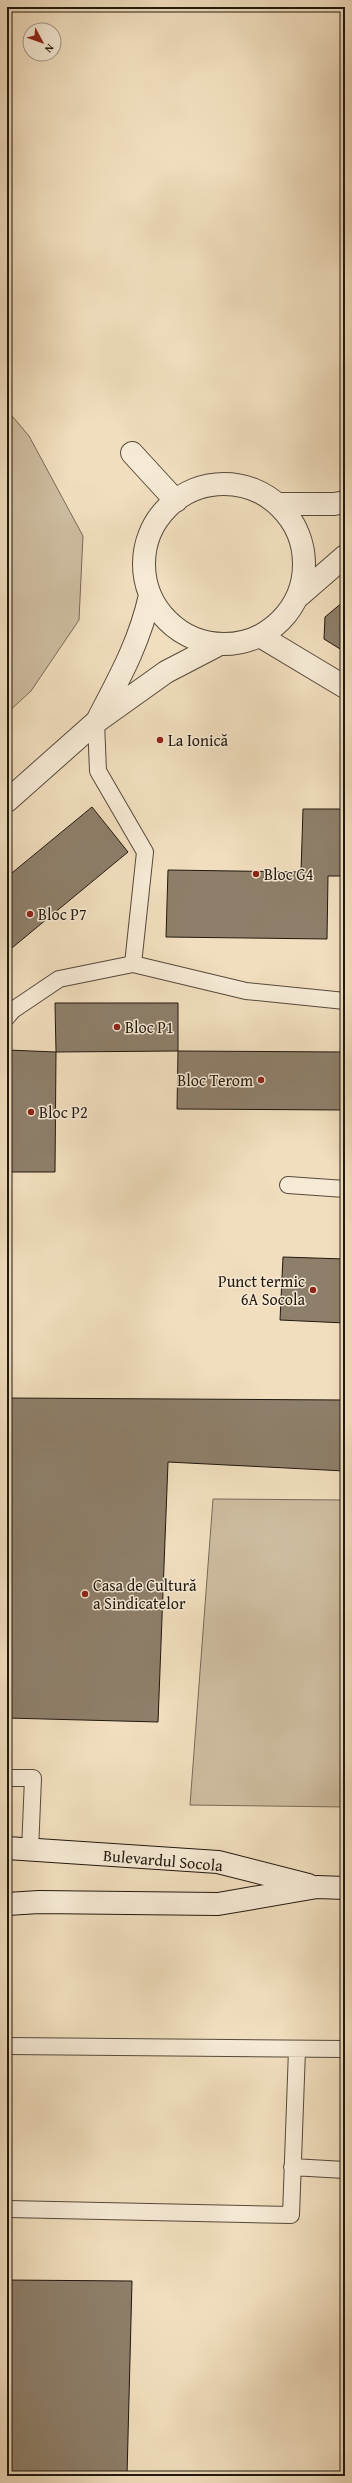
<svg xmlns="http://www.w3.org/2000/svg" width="352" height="2483" font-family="'Gentium Book Plus',serif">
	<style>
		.green { fill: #cebca0; stroke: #786a58 }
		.building { fill: #8e7f6a; stroke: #22180f }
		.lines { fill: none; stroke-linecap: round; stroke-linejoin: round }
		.lane-casing { stroke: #564a3b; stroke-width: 18 }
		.street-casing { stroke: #564a3b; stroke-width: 24 }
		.secondary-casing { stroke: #22180f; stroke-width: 24 }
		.lane { stroke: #f6ead5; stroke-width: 16 }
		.street { stroke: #f6ead5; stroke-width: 22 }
		.secondary { stroke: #f6ead5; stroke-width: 22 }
		.poi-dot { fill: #8f2418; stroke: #f6ead5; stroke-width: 1.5 }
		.labels { text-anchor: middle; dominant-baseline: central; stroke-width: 3; stroke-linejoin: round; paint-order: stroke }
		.poi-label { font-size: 16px; fill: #22180f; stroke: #f6ead5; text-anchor: start }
		.street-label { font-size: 16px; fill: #22180f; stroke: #f6ead5 }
	</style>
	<rect width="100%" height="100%" fill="#f1debe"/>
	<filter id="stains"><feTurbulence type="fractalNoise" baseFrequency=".005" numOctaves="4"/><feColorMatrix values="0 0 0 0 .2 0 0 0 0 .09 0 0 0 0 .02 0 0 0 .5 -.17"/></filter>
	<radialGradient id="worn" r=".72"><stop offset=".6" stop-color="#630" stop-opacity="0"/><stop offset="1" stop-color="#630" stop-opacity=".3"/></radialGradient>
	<!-- green -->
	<path class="green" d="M7 410 29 436 83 536 79 620 31 691 7 713Z
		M213 1499 344 1500 345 1807 190 1805Z"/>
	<!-- building -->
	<path class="building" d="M343 602 345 603V652L324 639 325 617Z
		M92 807 128 852 7 952V877Z
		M303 809H345V876H328L327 939 166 937 168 870 301 872Z
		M55 1003H178V1051L56 1052Z
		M7 1050 56 1052 55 1172H7Z
		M178 1051 345 1052V1110L177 1109Z
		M283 1257 345 1259V1323L280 1320Z
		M7 1398 345 1400V1471L168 1462 158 1722 7 1718Z
		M7 2280 132 2281 127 2476H7Z"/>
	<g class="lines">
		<defs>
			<path id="lane" d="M133 964 246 991 345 1001
				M7 1017 13 1010 59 979 133 964 145 852 98 771 96 722
				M288 1185 345 1189
				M7 1778H33L30 1851
				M7 2046 345 2049
				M292 2167 345 2170
				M7 2209 291 2215 297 2050"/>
			<path id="street" d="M132 453 176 501
				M144 564a80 80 0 1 1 160 0a80 80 0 1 1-160 0Z
				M278 504H334L345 502
				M299 596 345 556
				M260 636 345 687
				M98 719C120 677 140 641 150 595
				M7 801 96 722 166 672 216 646"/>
			<path id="secondary" d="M7 1848 218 1862 308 1885
				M7 1904 39 1902 218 1904 317 1887 345 1888"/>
		</defs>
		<!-- lane casing -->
		<use href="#lane" class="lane-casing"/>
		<!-- street casing -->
		<use href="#street" class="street-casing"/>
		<!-- secondary casing -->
		<use href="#secondary" class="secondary-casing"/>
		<!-- lane -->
		<use href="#lane" class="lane"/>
		<!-- street -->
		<use href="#street" class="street"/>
		<!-- secondary -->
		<use href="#secondary" class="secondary"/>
	</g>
	<!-- markers -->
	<g class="poi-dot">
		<circle cx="160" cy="740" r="4"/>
		<circle cx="256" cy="874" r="4"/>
		<circle cx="30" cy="914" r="4"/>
		<circle cx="117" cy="1027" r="4"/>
		<circle cx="261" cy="1080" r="4"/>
		<circle cx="31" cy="1112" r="4"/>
		<circle cx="313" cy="1290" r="4"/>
		<circle cx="85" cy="1594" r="4"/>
	</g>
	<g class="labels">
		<!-- poi labels -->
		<g class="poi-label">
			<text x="168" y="740">La Ionică</text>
			<text x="264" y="874">Bloc G4</text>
			<text x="38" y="914">Bloc P7</text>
			<text x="125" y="1027">Bloc P1</text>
			<text x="253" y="1080" text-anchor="end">Bloc Terom</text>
			<text x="39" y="1112">Bloc P2</text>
			<text x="305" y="1281" text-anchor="end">Punct termic<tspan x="305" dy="18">6A Socola</tspan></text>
			<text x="93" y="1585">Casa de Cultură<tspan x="93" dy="18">a Sindicatelor</tspan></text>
		</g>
		<!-- street labels -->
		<g class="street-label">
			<text transform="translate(163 1860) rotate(5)">Bulevardul Socola</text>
		</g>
	</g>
	<!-- margin -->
	<rect width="352" height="2483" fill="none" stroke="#f1debe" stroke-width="24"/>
	<rect x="8" y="8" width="336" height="2467" fill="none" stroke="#22180f" stroke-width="2"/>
	<rect x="12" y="12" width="328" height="2459" fill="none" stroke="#22180f"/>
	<!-- north arrow -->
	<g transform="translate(42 42) rotate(131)"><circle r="19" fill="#f6ead5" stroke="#a19686"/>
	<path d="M0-3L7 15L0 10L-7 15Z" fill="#8f2418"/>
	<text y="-6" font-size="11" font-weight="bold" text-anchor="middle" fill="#22180f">N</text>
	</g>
	<rect width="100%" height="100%" filter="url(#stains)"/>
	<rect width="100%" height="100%" fill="url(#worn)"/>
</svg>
